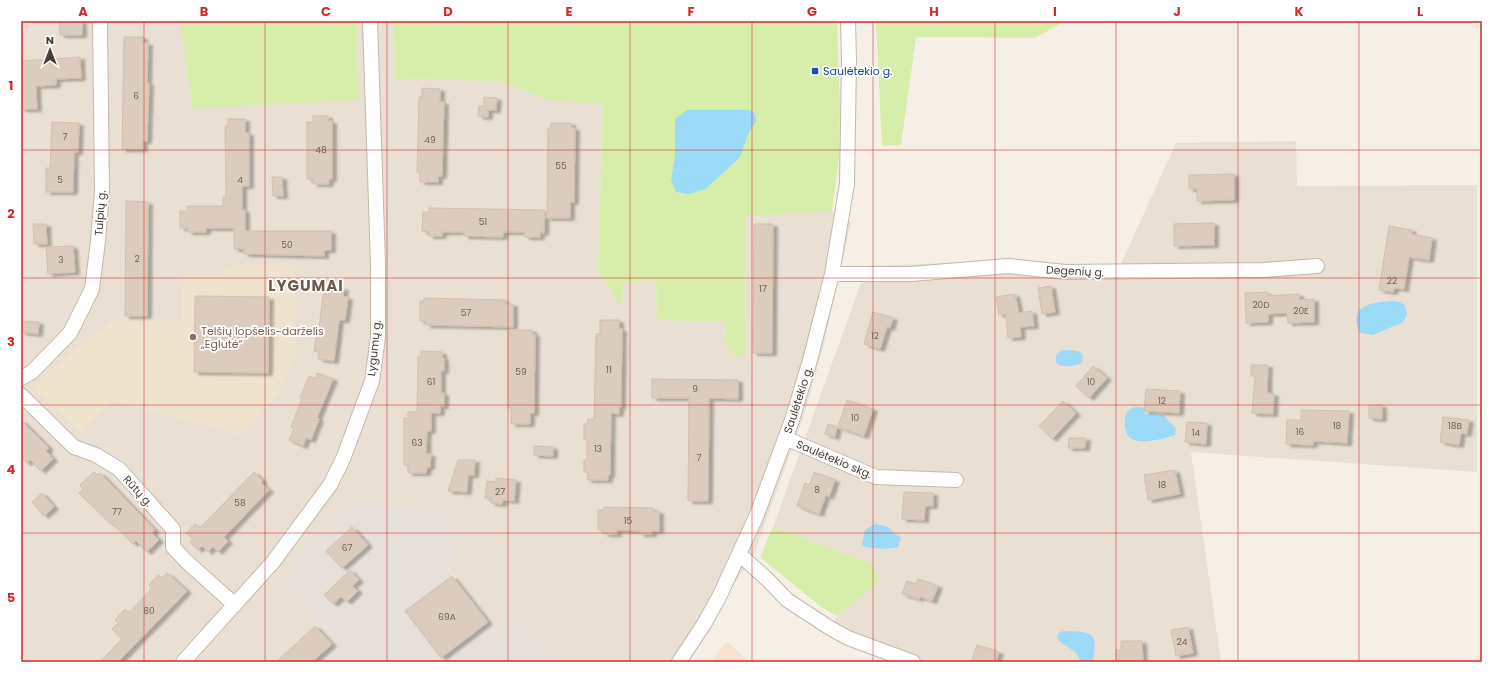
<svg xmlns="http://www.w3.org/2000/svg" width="1503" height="683" font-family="Poppins,sans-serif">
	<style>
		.residential { fill: #e9e0d3 }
		.commercial { fill: #f9e3ce }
		.industrial { fill: #e7e0da }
		.education { fill: #efe3ce }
		.green { fill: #d6eeaa }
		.water { fill: #9bdbf8 }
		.building { fill: #dbccbd; stroke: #d3c0ac; filter: url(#shadow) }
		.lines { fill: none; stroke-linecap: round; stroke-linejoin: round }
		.minor-casing { stroke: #c4b8aa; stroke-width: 16 }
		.minor { stroke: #fff; stroke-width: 14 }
		.grid { fill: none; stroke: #d62828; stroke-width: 1; stroke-opacity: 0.55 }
		.transit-dot { fill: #1a4fb4; stroke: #fff; stroke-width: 1.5 }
		.education-dot { fill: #8d6e63; stroke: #fff; stroke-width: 1.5 }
		.labels { text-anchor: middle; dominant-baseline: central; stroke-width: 3.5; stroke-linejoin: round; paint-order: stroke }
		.number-label { font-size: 9px; fill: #6d6256 }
		.transit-label { font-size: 11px; fill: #164399; stroke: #fff; text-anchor: start }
		.street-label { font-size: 11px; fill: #483e34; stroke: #fff }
		.education-label { font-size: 11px; fill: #785e54; stroke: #fff; text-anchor: start }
		.district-label { font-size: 15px; font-weight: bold; letter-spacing: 1px; fill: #6c5b4a; stroke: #fff }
		.neatline { fill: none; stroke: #d62828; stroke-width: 1.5 }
		.grid-label { font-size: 13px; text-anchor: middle; font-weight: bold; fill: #d62828 }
	</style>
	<defs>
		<filter id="shadow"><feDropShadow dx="4.5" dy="2.5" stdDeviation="1" flood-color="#0004"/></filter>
	</defs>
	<rect width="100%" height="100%" fill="#f5efe6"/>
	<!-- residential -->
	<path class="residential" d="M21 21H393L396 79 499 81 548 100 603 104 598 271 622 307 623 283 656 282 657 320 726 322 725 344 735 355 745 356 746 217 832 211 851 222 824 344 803 418 754 554 682 662H557L515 615 496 627 445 565 453 560 438 512 355 501 283 577 320 622 276 662H21Z
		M1296 141 1297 186 1477 185V472L1191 452 1221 662H899L828 634 837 616 879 582 869 562 849 556 773 527 867 266 1005 261 1120 266 1176 143Z"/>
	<!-- commercial -->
	<path class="commercial" d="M727 641 749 662H711Z"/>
	<!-- industrial -->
	<path class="industrial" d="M355 501 438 512 456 523 461 534 462 548 453 560 445 566 496 627 515 615 557 662H276L320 622 283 577Z"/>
	<!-- education -->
	<path class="education" d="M235 264 295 265 296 353 278 394 242 435 111 401 81 434 31 386 111 321H182L183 275H219Z"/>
	<!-- green -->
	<path class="green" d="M180 21H357L359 100 193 109Z
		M393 21H837L840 105 839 158 832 211 746 217 745 356 734 355 725 344 726 322 657 320 656 282 623 283 622 308 598 271 603 105 548 100 499 81 396 79Z
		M876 21H1065L1035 38 916 37 901 145 882 146Z
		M773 527 849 556 869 562 877 573 879 582 837 616 821 607 760 557Z"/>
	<!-- water -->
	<path class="water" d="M687 110H748L754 112 756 117V122L749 132 740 157 706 189 689 194 676 192 671 180 675 156V119Z
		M1390 301 1399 302 1405 305 1407 315 1403 322 1373 335 1360 333C1354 323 1354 309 1368 305 1374 302 1383 302 1390 301Z
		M1064 350 1078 351 1083 355 1082 363C1074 366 1066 368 1057 364 1054 357 1056 352 1064 350Z
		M1142 407 1146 414 1164 415C1167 421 1173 424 1176 429L1175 435C1165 439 1139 445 1130 438 1123 432 1123 414 1130 409 1133 407 1138 407 1142 407Z
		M875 524 888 527 896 535 899 536 901 538 898 547C890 549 868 550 862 545L865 530Z
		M1064 631C1093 632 1098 631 1093 662H1081C1079 658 1077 654 1074 651 1069 647 1045 636 1064 631Z"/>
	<!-- building -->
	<path class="building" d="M59 21H82V35H60Z
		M124 37H143V43H148L147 83H149L147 141H143V149H122Z
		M80 57 81 78 56 79V85L36 86 37 109H21V61Z
		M422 88 440 89V102H444L442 176H438V182H420V173L417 172 419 97H422Z
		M484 97 497 98 496 110H488V117L478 116 479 106H484Z
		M313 116H328V121H332V179H329V184H313V179H307V122H313Z
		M228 119H245V133H249V186H242V210H245V231H331V250H324V256L244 254V249H234V228H206V232H188V228H180V211H187V206H223V197H226L225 126H228Z
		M52 122 79 123 78 152H74L73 192H46V168H50Z
		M551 123H571V128H575L574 202H570V218H547L548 128H551Z
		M1234 174V200L1197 201V189H1189V175Z
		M272 177H282L283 196H273Z
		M126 201 148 202 147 316H125Z
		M429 208 545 210 544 233 540 232V237H525V232H503V237L464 236V232H442V236H429V232L422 231 423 212H429Z
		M1214 223V245L1174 246V224Z
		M33 224H46L47 244H34Z
		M754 224H773L772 353H753Z
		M1389 226 1412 230 1411 234 1432 238 1429 260 1409 257 1404 289 1394 288 1393 292 1379 290Z
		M73 246 75 272 48 274 46 247Z
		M329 286 344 288 343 297H348L345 320H339L334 361 318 359 319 352 314 351 317 329H319L323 294H328Z
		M1051 286 1055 312 1042 314 1038 288Z
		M1267 292V296L1299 294V300L1314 299V322L1288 323 1287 313 1268 314V322L1246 323 1245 293Z
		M1015 294 1019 313 1032 311 1034 326 1020 327 1021 337 1008 338 1006 314 999 315 996 297Z
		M195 296 269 297 268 373 194 372Z
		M424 298 505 300V304H513V327L426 325V321H420V301H424Z
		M873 312 893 318 890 328 887 327 880 349 864 344Z
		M600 320H619V329H622L621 407H619V414L611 413 610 475H608V480H587L588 472H584V460H587V439H584V424H587L588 419H594L596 334H600Z
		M21 321 39 322 38 334 21 332Z
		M508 330H532V334H535L534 413H530V424H511V408H508Z
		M421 351 442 352V358H444V371H441V393H444V406H440V413H431V431H427L426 454H431L430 467H427L426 473H408V465H404V418H408V412H417L418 357H421Z
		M1251 365H1268L1267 393 1274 394 1273 414 1252 413 1255 376H1251Z
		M1093 366 1107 378 1089 398 1076 386Z
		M317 373 333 379 317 418 319 419 311 440 306 438 303 446 289 440 294 428 291 427 302 399 300 398 309 376 316 379Z
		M652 379 738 380V399L709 398 708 501H688L689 398H652Z
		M1146 389 1180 391 1179 413 1144 411Z
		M847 400 873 409 864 436 838 427Z
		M1063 401 1076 413 1052 439 1039 426Z
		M1369 405H1382V419L1369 418Z
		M1301 410 1349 411 1347 443 1313 441V445L1286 444 1287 420H1301Z
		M1443 417 1469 420 1467 434 1461 433 1459 445 1440 442Z
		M21 420 49 448 46 451 53 459 41 471 30 460 27 463 21 457Z
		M1187 422 1207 423 1206 444 1185 442Z
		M828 424 837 427 835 437 825 434Z
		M1069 438H1086L1085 448H1068Z
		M534 446 553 447V456L534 455Z
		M458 460H475L474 475H468L467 492 448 491Z
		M1175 470 1180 494 1148 500 1144 475Z
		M94 472 97 475 100 473 155 530 152 533 159 540 147 552 136 541 133 544 112 523 111 524 79 493 83 489 80 485Z
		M254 472 263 481 261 483 269 490 224 537 228 541 218 552 213 547 208 552 202 546 198 550 190 542 193 539 186 533 195 524 200 528Z
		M814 472 835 480 829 497 826 495 819 514 797 506 805 483 810 485Z
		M496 478 516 480 514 501 503 500 502 504 491 503V498H485L487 481 496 482Z
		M904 492 933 493V506H925L924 520 902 519Z
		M42 493 54 507 44 516 32 502Z
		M604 507 653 508V511H659V531H652V534H640V531L617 530V534H604V530H598V510H604Z
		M352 527 368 545 342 568 326 551Z
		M350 570 359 580 352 586 358 591 347 602 341 597 333 604 324 595Z
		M167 573 187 591 118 662H100L122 639 112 629 118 623 115 620 125 609 129 613 152 588 149 585 158 575 162 578Z
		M452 576 488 622 441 658 405 611Z
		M918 579 938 586 932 601 920 597 919 599 902 594 907 581 916 584Z
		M315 626 332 644 312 662H276Z
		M1188 627 1193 653 1176 656 1171 630Z
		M1121 641H1142L1143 662H1116V650H1121Z
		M977 645 999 652 996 662H971Z"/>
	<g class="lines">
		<defs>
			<path id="minor" d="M832 274H911L1008 266 1065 272 1264 270 1317 266
				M21 378 32 372 70 333 92 289 98 241 102 192 100 21
				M21 395 74 447 96 455 119 469 173 529V547L186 561 235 605
				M785 438 876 477 956 480
				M739 554 768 580 787 600 830 628 848 638 913 662
				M183 662 273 562 330 485 343 459 372 381 378 337V264L370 21
				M679 662 704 624 719 597 756 517 792 420 810 360 832 274 847 184 849 61 848 21"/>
		</defs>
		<!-- minor casing -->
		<use href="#minor" class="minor-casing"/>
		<!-- minor -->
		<use href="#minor" class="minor"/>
	</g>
	<!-- grid -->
	<path class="grid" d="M144 21V662M265 21V662M387 21V662M508 21V662M630 21V662M752 21V662M873 21V662M995 21V662M1116 21V662M1238 21V662M1359 21V662M21 150H1482M21 278H1482M21 405H1482M21 533H1482"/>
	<!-- markers -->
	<rect class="transit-dot" x="811" y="67" width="8" height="8" rx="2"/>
	<circle class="education-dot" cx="193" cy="337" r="4"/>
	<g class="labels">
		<!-- number labels -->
		<g class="number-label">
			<text x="136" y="96">6</text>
			<text x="65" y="137">7</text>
			<text x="430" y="140">49</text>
			<text x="321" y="150">48</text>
			<text x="561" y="166">55</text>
			<text x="60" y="180">5</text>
			<text x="240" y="180">4</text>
			<text x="483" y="222">51</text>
			<text x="287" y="245">50</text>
			<text x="137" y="259">2</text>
			<text x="61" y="260">3</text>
			<text x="1392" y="281">22</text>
			<text x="763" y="289">17</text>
			<text x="1261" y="305">20D</text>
			<text x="1301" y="311">20E</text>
			<text x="466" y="313">57</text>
			<text x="875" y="336">12</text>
			<text x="609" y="370">11</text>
			<text x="521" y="372">59</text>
			<text x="431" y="382">61</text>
			<text x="1091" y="382">10</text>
			<text x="695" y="389">9</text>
			<text x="1162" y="401">12</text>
			<text x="855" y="418">10</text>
			<text x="1337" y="426">18</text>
			<text x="1455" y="426">18B</text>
			<text x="1300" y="432">16</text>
			<text x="1196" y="433">14</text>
			<text x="417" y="443">63</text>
			<text x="598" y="449">13</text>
			<text x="699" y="458">7</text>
			<text x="1162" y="485">18</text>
			<text x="817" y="490">8</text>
			<text x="500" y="492">27</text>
			<text x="240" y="503">58</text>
			<text x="117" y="512">77</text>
			<text x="628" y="521">15</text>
			<text x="347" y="548">67</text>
			<text x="149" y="611">80</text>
			<text x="447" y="617">69A</text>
			<text x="1182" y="642">24</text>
		</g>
		<!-- transit labels -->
		<g class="transit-label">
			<text x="823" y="71">Saulėtekio g.</text>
		</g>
		<!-- street labels -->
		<g class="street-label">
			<text transform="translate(100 213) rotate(-86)">Tulpių g.</text>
			<text transform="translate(1075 271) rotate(3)">Degenių g.</text>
			<text transform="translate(374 348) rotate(-84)">Lygumų g.</text>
			<text transform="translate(798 400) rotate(-72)">Saulėtekio g.</text>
			<text transform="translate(834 459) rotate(23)">Saulėtekio skg.</text>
			<text transform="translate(138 491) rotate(48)">Rūtų g.</text>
		</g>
		<!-- education labels -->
		<g class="education-label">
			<text x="201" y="331">Telšių lopšelis-darželis<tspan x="201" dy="13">„Eglutė“</tspan></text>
		</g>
		<!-- district labels -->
		<g class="district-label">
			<text x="306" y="285">LYGUMAI</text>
		</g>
	</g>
	<!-- border -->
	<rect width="1503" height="683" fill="none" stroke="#ffffff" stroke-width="44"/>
	<!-- north arrow -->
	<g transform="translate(50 50)" stroke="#ffffff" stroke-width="3" paint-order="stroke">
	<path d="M0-3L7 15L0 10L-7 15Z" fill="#483e34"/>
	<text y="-6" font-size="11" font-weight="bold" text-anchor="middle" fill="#483e34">N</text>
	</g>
	<rect x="22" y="22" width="1459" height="639" class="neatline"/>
	<g class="grid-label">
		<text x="83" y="16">A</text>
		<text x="204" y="16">B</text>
		<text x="326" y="16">C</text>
		<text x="448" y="16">D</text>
		<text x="569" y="16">E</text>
		<text x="691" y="16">F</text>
		<text x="812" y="16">G</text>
		<text x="934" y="16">H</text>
		<text x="1055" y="16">I</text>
		<text x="1177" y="16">J</text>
		<text x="1299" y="16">K</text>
		<text x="1420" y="16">L</text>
		<text x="11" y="90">1</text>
		<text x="11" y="218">2</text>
		<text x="11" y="346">3</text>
		<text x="11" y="474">4</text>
		<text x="11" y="602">5</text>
	</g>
</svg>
